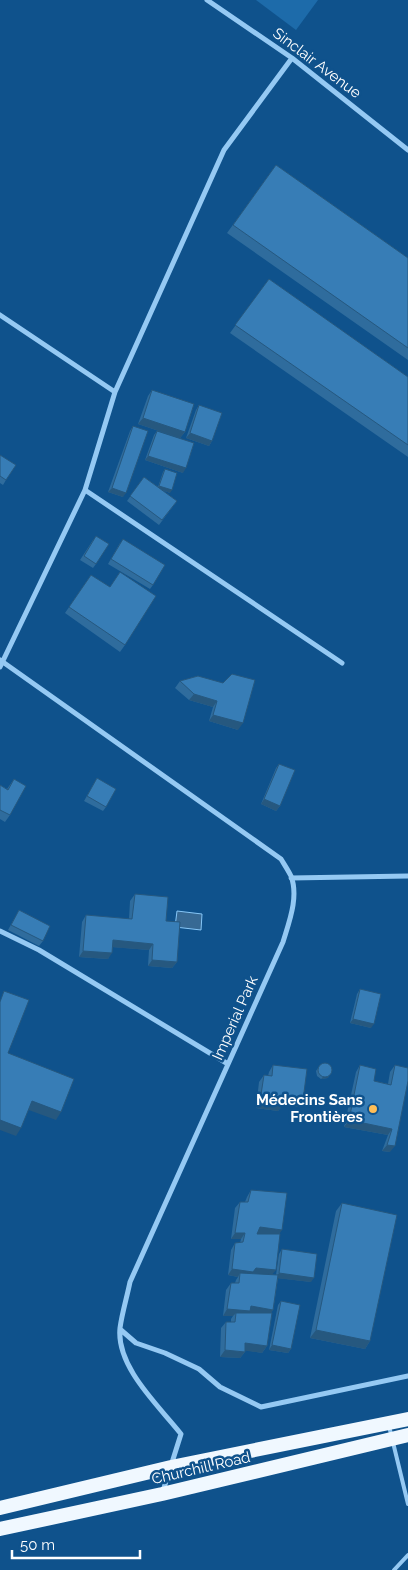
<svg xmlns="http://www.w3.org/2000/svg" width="408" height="1570" font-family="Raleway,sans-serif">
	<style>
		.green { fill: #1d6baa }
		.water { fill: #376994; stroke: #86c6f7 }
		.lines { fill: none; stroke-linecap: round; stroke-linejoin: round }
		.service { stroke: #95c9f3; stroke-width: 4 }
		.minor { stroke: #95c9f3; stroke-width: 5 }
		.trunk { stroke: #f0f8ff; stroke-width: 14 }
		.wall { fill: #2f6c9d }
		.shaded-wall { fill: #26587f }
		.building { fill: #377db6; stroke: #26587f }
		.poi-dot { fill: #ffbe57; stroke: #0f528c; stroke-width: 2 }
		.labels { text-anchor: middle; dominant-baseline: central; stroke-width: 5; stroke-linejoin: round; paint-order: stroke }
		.street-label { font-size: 15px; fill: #fff; stroke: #0f528c }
		.poi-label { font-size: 15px; font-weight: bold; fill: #fff; stroke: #0f528c; text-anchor: end }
	</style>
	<rect width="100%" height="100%" fill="#0f528c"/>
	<!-- green -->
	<path class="green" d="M256 0H318L296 30Z"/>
	<!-- water -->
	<path class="water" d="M177 911 202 914 201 930 175 927Z"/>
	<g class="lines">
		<!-- service -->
		<path class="service" d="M389 1426 408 1504
			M394 1570 408 1555"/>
		<!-- minor -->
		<path class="minor" d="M207 0 292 58 408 150
			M0 315 115 392
			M85 490 342 663
			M0 660 281 859C284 864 288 870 291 876 299 897 289 922 283 942L130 1282C127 1297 122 1313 120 1328 116 1367 159 1406 181 1434L163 1491
			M0 667 85 490 115 392 224 150 292 58
			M291 878 408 876
			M0 931 39 950 228 1064
			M121 1330 136 1343 165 1353 199 1369 220 1387 261 1407 408 1376"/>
		<!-- trunk -->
		<path class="trunk" d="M0 1508 171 1467 408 1419
			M0 1529 162 1494 408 1435"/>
	</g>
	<!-- wall -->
	<path class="wall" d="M276 165 408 258V360L227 233Z
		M269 279 408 377V457L230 333Z
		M152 390 185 432 180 438 138 424 148 396Z
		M199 405 212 441 209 446 186 438 196 410Z
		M133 426 123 497 108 492 130 431Z
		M157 431 183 473 145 460 154 435Z
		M0 455 6 480 3 485 0 483Z
		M165 469 170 493 162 490 177 501 159 525 127 501 144 477 158 487 163 472Z
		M93 540 96 564 93 568 80 560Z
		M120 543 153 585 150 589 108 564Z
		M91 575 125 645 120 652 65 613Z
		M198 676 238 730 209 721 213 707 189 700 175 688 180 681Z
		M279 764 280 806 276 811 261 804 276 768Z
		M97 778 106 807 103 811 84 801Z
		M14 779 10 815 5 822 0 819V785L7 789Z
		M135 894 166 921 177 962 172 968 148 966 149 950 113 947 108 959 79 957 82 922 86 915 129 919 130 901Z
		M19 910 43 941 39 946 8 930Z
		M360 989 371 1028 350 1023 357 994Z
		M273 1065 299 1107 283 1105 278 1111 256 1108 259 1082 264 1075 268 1076 269 1072Z
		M320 1065 329 1075 328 1078 321 1079 317 1076 316 1071Z
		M360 1065 374 1081 388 1084 390 1072 395 1065 390 1152 382 1151 388 1135 344 1127 356 1072Z
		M251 1190 280 1234 272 1275H276L279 1254 282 1249 311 1282 278 1278 273 1310 271 1313 267 1346 262 1353 245 1350V1352L240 1358 220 1357 221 1328 226 1322H231V1319L233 1316H223L226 1290 231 1283H235L236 1280 238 1277 228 1275 231 1250 235 1243H240L241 1239H231L235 1208 240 1202H245L247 1197Z
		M342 1203 370 1341 365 1349 310 1338 336 1211Z
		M281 1301 291 1349 288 1353 269 1350 278 1305Z"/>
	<!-- shaded-wall -->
	<path class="shaded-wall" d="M143 418 185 432 180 438 138 424Z
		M190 433 212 441 209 446 186 438Z
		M148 456 186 468 183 473 145 460Z
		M159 486 172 490 170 493 157 488Z
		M112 488 126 493 123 497 108 492Z
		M194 694 217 701 213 707 189 700Z
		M213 715 243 723 238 730 209 721Z
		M264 799 280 806 276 811 261 804Z
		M113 940 153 944 149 950 109 947Z
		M83 951 112 953 108 959 79 957Z
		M152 960 177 962 172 968 148 966Z
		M353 1019 374 1024 371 1028 350 1023Z
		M329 1075 328 1078 321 1079 323 1077Z
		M284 1098 303 1100 299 1107 283 1105 278 1111 256 1108 260 1101Z
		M32 1101 61 1112 56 1120 26 1109Z
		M0 1120 21 1128 16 1136 0 1130Z
		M349 1120 392 1129 388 1135 344 1127Z
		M387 1145 395 1146 390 1152 382 1151Z
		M260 1227 282 1230 278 1236 255 1234Z
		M235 1233H245L241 1239H231Z
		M256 1268 276 1270 271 1276 240 1273 238 1277 228 1275 232 1269Z
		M279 1273 314 1278 311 1282 275 1278Z
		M251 1306 273 1310 269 1317 236 1313 233 1316H223L227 1309Z
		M316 1330 370 1341 365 1349 310 1338Z
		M245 1343 267 1346 262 1353 241 1350Z
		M272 1345 291 1349 288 1353 269 1350Z
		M225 1350 245 1352 240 1358 220 1357Z"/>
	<!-- building -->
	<path class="building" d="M276 165 408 258V348L233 225Z
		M269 279 408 377V445L235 325Z
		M152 390 194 404 185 432 143 418Z
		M199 405 222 413 212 441 190 433Z
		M133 426 148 431 126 493 112 488Z
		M157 431 194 443 186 468 148 456Z
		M0 455 16 465 6 480 0 476Z
		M165 469 177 473 172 490 159 486Z
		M144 477 177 501 162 520 130 496Z
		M96 536 109 544 96 564 84 556Z
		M123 539 165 565 153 585 111 559Z
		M120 572 156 596 125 645 69 607 91 575 110 587Z
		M232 674 255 680 243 723 213 715 217 701 194 694 180 681 198 676 223 683Z
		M279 764 295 770 280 806 264 799Z
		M97 778 116 789 106 807 87 796Z
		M14 779 26 786 10 815 0 810V785L8 790Z
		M135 894 168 897 166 921 180 922 177 962 152 960 153 944 113 940 112 953 83 951 86 915 132 919Z
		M19 910 50 926 43 941 11 925Z
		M360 989 381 994 374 1024 353 1019Z
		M4 991 29 1000 8 1053 74 1079 61 1112 32 1101 21 1128 0 1120V1002Z
		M318 1070a7 7 0 1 1 14 0a7 7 0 1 1-14 0Z
		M273 1065 307 1069 303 1100 284 1098 283 1104 260 1101 264 1075 272 1076Z
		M360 1065 376 1069 374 1081 391 1085 395 1065 408 1068V1081L395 1146 387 1145 392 1129 349 1120Z
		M251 1190 287 1193 282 1230 260 1227 257 1234H280L276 1270 256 1268 253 1272 232 1269 235 1243 243 1242 245 1233H235L240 1202H248Z
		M342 1203 397 1215 370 1341 316 1330Z
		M282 1249 317 1254 314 1278 279 1273Z
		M240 1273 278 1275 273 1310 251 1306 250 1311 227 1309 231 1283H239Z
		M281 1301 300 1305 291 1349 272 1345Z
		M236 1313H272L267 1346 245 1343V1352L225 1350 226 1322H235Z"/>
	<!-- markers -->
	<circle class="poi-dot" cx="373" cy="1109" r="5"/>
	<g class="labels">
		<!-- street labels -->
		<g class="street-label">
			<text transform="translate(317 63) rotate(37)">Sinclair Avenue</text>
			<text transform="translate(235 1018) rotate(-66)">Imperial Park</text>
			<text transform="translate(201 1468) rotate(-13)">Churchill Road</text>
		</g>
		<!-- poi labels -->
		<g class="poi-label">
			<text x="363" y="1100">Médecins Sans<tspan x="363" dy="17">Frontières</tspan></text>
		</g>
	</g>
	<!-- scale -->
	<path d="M12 1550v8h128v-8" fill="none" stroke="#ffffff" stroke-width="2.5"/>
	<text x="20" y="1550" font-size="15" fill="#ffffff" stroke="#0f528c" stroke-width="4" paint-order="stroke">50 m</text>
</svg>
